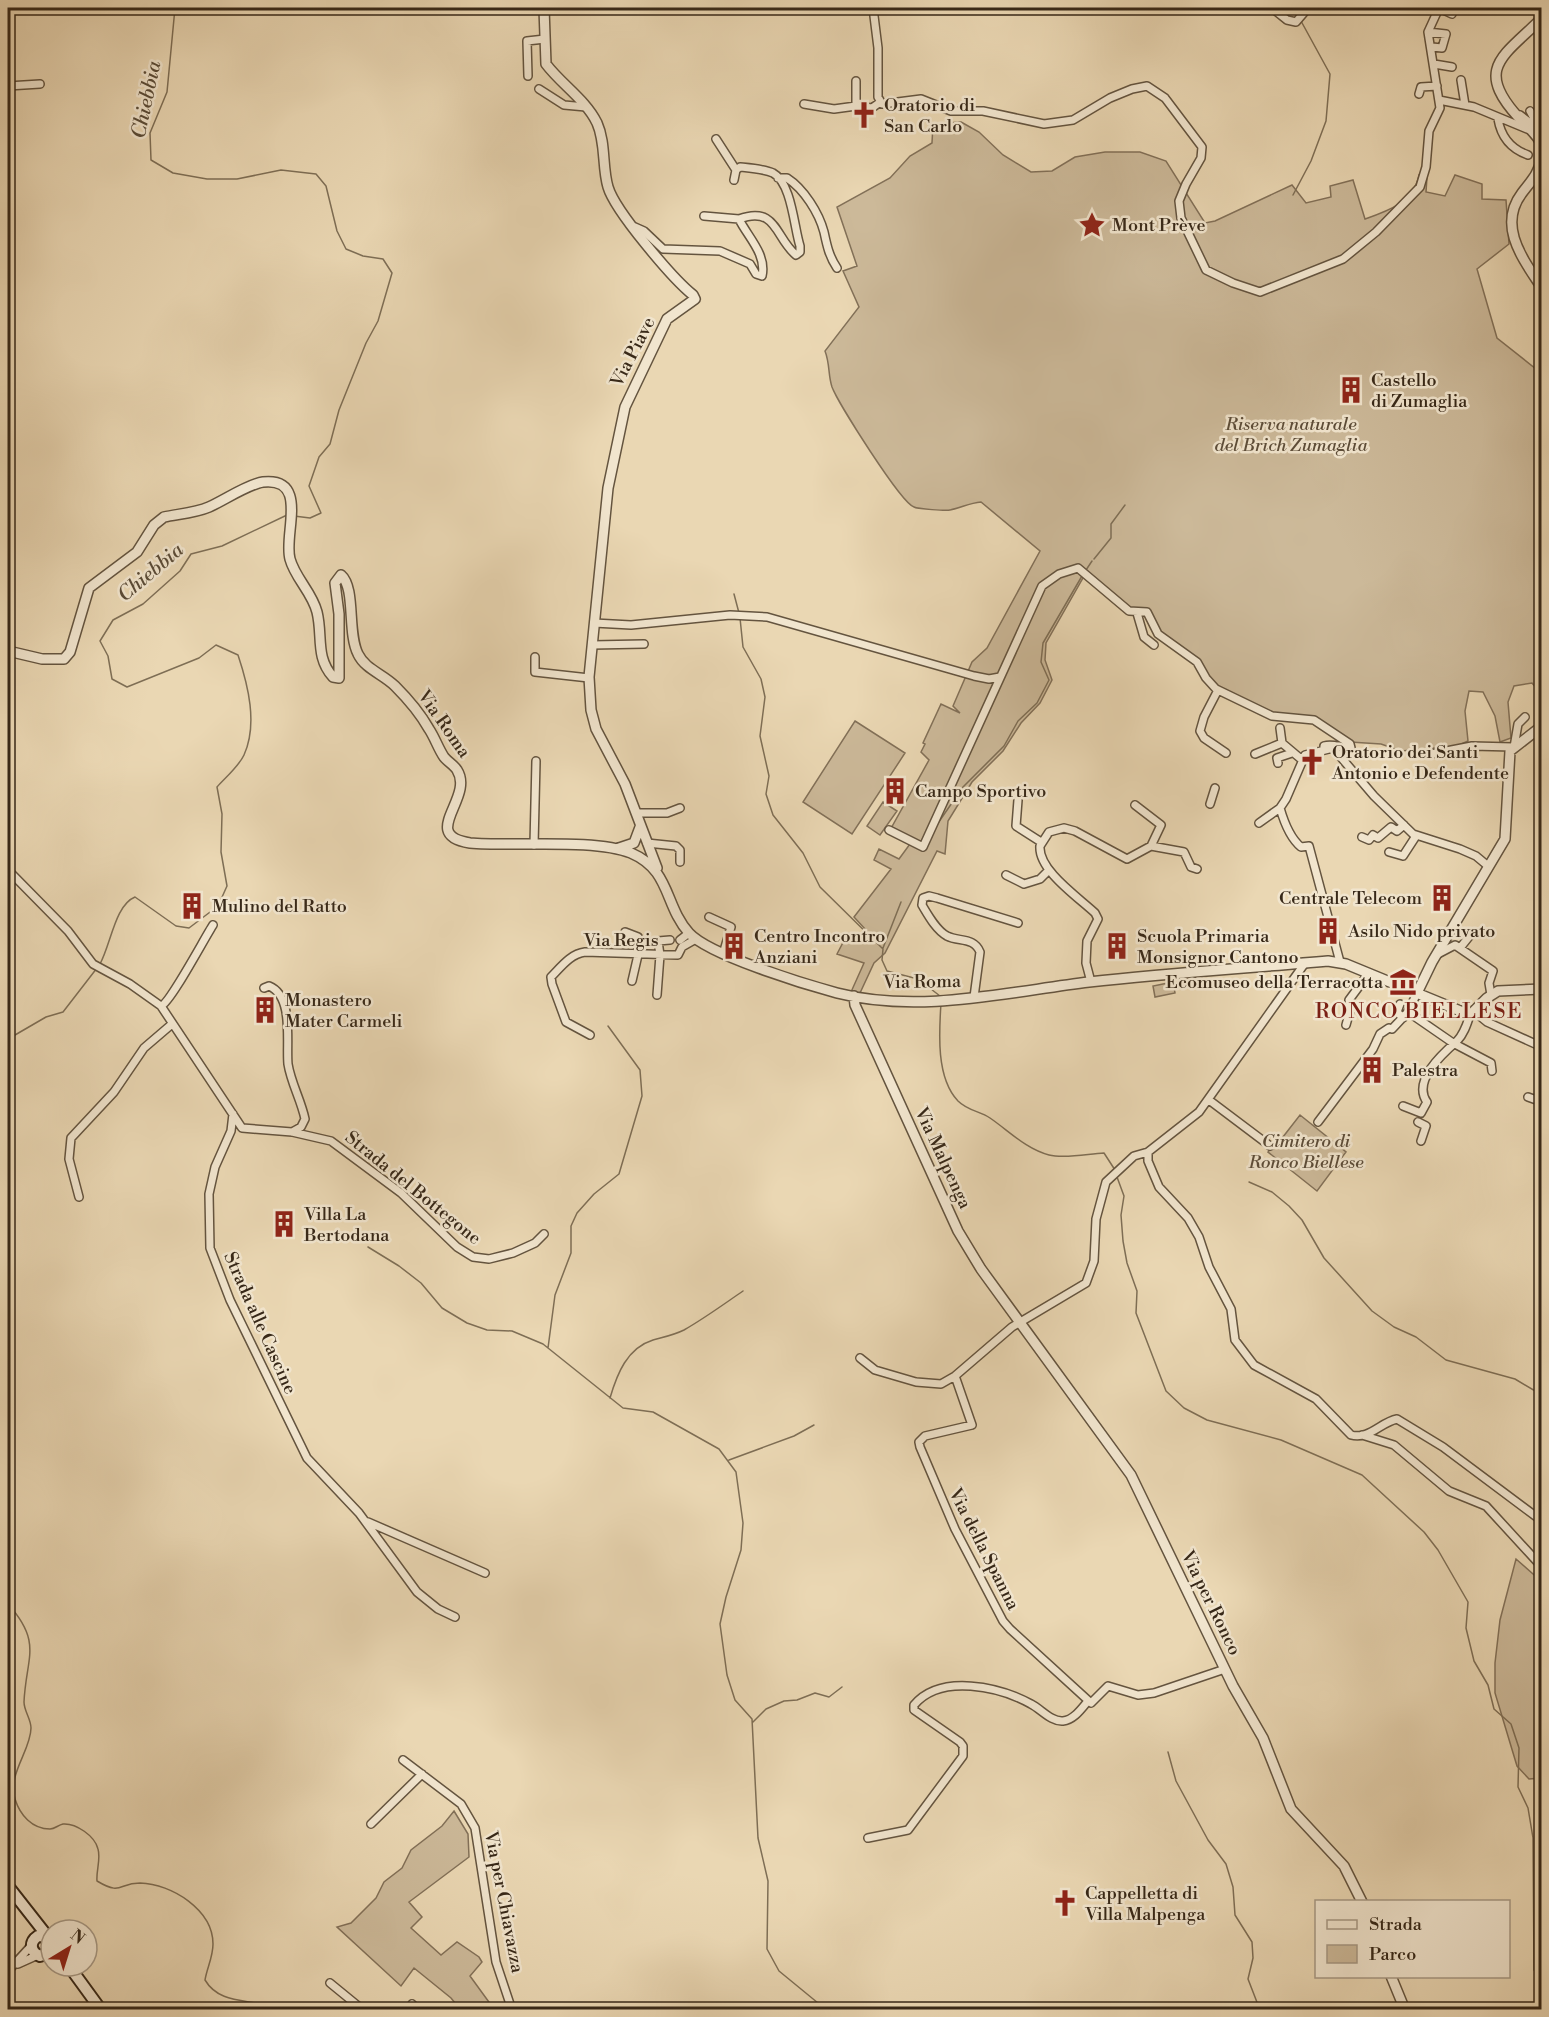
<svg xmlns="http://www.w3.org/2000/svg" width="1549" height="2017" font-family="'Libre Bodoni',serif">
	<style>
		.green { fill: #ccb999; stroke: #827058; stroke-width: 1.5 }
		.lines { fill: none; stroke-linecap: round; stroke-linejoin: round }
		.stream { stroke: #7e6e55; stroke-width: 1.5 }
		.minor-casing { stroke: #64543f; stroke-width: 10 }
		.tertiary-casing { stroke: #64543f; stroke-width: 12 }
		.secondary-casing { stroke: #372818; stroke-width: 14 }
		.minor { stroke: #f1e5ce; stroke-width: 7 }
		.tertiary { stroke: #f1e5ce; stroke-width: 9 }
		.secondary { stroke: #f1e5ce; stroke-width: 10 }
		.labels { text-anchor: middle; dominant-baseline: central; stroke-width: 5; stroke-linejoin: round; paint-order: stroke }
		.poi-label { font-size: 18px; fill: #372818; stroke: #f1e5ce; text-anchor: start }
		.street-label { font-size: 18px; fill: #372818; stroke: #f1e5ce }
		.park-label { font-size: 18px; font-style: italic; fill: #5c4c38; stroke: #f1e5ce }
		.water-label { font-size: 20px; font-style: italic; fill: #5a4b37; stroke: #f1e5ce }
		.quarter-label { font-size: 21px; letter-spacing: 1.5px; fill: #7a1f14; stroke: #f1e5ce }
	</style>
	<rect width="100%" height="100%" fill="#ead7b3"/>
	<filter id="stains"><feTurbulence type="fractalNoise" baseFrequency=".00333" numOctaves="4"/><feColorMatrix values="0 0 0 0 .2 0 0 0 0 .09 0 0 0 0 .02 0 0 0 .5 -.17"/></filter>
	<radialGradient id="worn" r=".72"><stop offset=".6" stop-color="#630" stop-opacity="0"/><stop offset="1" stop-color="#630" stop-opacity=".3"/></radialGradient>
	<!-- green -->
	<path class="green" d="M961 122 979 132 1003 155 1031 172 1052 171 1075 157 1105 152H1140L1166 161 1205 223 1215 221 1292 185 1306 203 1331 197 1330 186 1353 180 1365 219C1388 211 1414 202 1419 175L1427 177 1426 192 1445 196 1455 175 1482 184V199L1506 200 1509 244 1477 269 1497 338 1541 373V694L1532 683 1514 686 1508 702 1511 738 1500 742 1495 716 1483 692 1469 691 1465 711 1468 741 1457 746 1401 751 1381 744 1350 742 1317 718 1272 714 1219 688 1160 632 1152 615 1131 609 1087 571 1046 643 1045 660 1052 680 1040 703 1021 723 1003 751 972 782 948 821 945 854 937 851 885 953 874 963 860 993 851 992 864 963 837 954 848 933 863 938 867 931 854 917 891 869 874 860 879 849 899 859 910 844 889 832 929 760 921 752 925 744 923 743 941 704 960 713 953 706 972 662 987 648 1040 551 981 502C969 503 961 508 950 510 946 511 918 509 914 507 901 503 838 403 832 387 828 375 830 364 825 351L859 307 843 271 857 266 837 207 890 178 910 156 932 143 933 124Z
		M855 721 905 753 852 834 803 802Z
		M883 802 897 811 880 835 867 826Z
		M1173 982 1175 993 1155 997 1153 986Z
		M1300 1115 1346 1152 1317 1191 1268 1152 1276 1141 1279 1142Z
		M1516 1559 1541 1581V1778L1529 1779 1517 1766 1495 1693V1663L1500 1620Z
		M454 1811 468 1834 469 1857 409 1902 422 1917 411 1928 441 1955 457 1942 479 1957 482 1962 470 1976 494 2009H460L451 1998 414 1968 401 1986 337 1927 351 1923 376 1898 384 1882 402 1868 411 1850 442 1826Z"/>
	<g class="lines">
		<!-- stream -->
		<path class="stream" d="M175 8 167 92 150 133 151 160 173 173 207 179H237L281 170 316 174 326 186 337 231 346 249 363 256 383 259 392 273 378 321 366 343 339 410 330 444 319 457 309 486 321 513 310 518 294 516
			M1293 8 1297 14
			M1293 195 1311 161 1326 121 1330 74 1301 21
			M1094 559 1111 538V524L1125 505
			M1086 570 1092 561
			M734 594 739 613
			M740 618 743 647 761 679 765 697 760 736 769 776 766 794 773 815 803 853 820 887 883 949 882 960 887 971 918 979 940 996
			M936 826 963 787 1004 746 1018 721 1037 703 1049 680 1041 662 1043 643 1082 576
			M883 948 901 902
			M100 964C111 944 115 905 135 897L176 926 189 928 218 906 227 886 221 852 222 814 217 787C226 777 239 766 244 755 258 724 248 685 238 655L216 645 199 658 127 687 112 679 108 656 100 641 113 620 143 604 180 571 191 554 222 546 287 515
			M941 1003C939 1033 936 1078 958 1101 968 1111 980 1111 990 1118 1009 1131 1026 1149 1049 1155 1065 1159 1087 1154 1104 1153L1115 1170
			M8 1044 15 1035 46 1017 63 1012 97 968
			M1117 1177 1124 1196 1121 1215 1123 1241 1127 1263 1137 1291 1136 1313 1166 1391 1184 1408 1207 1420 1281 1440 1362 1475 1424 1532 1438 1550 1468 1602 1466 1628 1474 1661 1488 1685 1494 1709 1511 1724 1519 1748 1518 1787 1528 1808 1533 1838 1534 1970 1542 1980
			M1249 1182 1272 1192 1289 1206 1302 1220 1324 1258 1372 1311 1394 1327 1416 1337 1446 1360 1515 1379 1542 1395
			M368 1247 399 1266 421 1283 442 1308 467 1323 487 1330 512 1331 543 1344 623 1408 653 1412 719 1449 736 1472 743 1523 741 1550 726 1597 720 1624 727 1675 735 1700 752 1719 758 1838 768 1881 767 1949 779 1971 818 2003 830 2010
			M548 1348 555 1295 571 1253V1226L577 1213 594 1194 619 1174 642 1096 640 1070 608 1026
			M610 1398C617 1374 627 1348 653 1340 664 1337 674 1335 684 1330 705 1318 724 1304 743 1291
			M729 1460 794 1436 814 1425
			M8 1604C43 1643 26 1657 24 1702 24 1711 31 1719 31 1728 31 1750 7 1775 15 1799 20 1815 32 1829 50 1829 55 1829 58 1825 63 1824 76 1823 95 1836 98 1849 101 1859 96 1871 97 1881 122 1896 118 1883 140 1883 172 1884 213 1910 213 1944 213 1957 207 1968 205 1980 221 2007 254 1997 280 2010
			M753 1722 766 1709 784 1701 797 1700 815 1693 829 1697 842 1687
			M1168 1752 1176 1781 1208 1840 1226 1864 1233 1887 1235 1915 1252 1942 1253 1958 1248 1979 1260 2010"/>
		<defs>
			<path id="minor" d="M873 8 878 48V97L882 104 921 99 951 111H983L1044 124 1073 120 1110 98 1132 89 1147 86 1165 98 1202 147 1201 158 1186 184 1179 201 1181 218 1206 270 1233 283 1260 292 1343 259 1376 232 1420 187 1426 167 1429 131 1440 108 1428 32 1439 8
				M1272 8 1287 20 1296 22 1308 8
				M1439 8 1452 14
				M1428 32 1446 34 1442 48 1432 47
				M1434 64 1452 67
				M528 76 527 41 545 39
				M1461 80 1465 105
				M8 86 40 84
				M539 89 564 105 586 107
				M1419 94 1421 87 1437 86
				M1439 100 1474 107 1527 129
				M804 104 834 109 856 106 872 108 879 103
				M856 106V81
				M1530 111 1540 129
				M1520 115 1542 132
				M1498 119C1501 137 1511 149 1528 155
				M716 139 736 170
				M778 178H787C804 189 819 213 824 232 827 246 829 256 837 268
				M734 180 736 170
				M704 216 739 219
				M635 227 644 231 663 249 720 251 750 264 756 274 762 276C767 254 747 236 739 219 777 205 775 238 796 255L800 252V246C794 228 792 183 773 173 764 169 750 168 740 167L736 170
				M1137 613 1144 637 1154 645
				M594 623 631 625 730 615 767 617 974 676 989 679 1000 677
				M592 645 644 644
				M535 657V672L589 678
				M1218 690 1204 717 1200 731 1204 738 1226 753
				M1280 728 1282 743
				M1282 743 1301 759
				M1514 747 1518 724 1525 717
				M1255 754 1282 743
				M1431 754 1472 746 1513 747
				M1278 763 1277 758 1292 753
				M1018 800 1016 826 1041 842
				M1210 804 1215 788
				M1280 808C1284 822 1290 838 1301 847L1309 846 1340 962
				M636 813H667L680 808
				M1259 823 1280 808 1286 799 1305 755 1333 748 1374 796 1413 834 1460 849 1476 856 1488 866
				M889 830 923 847 1042 586 1059 574 1078 568 1129 611 1147 612 1158 634 1197 662 1206 678 1216 689 1272 716 1314 720 1350 744 1351 748C1341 749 1335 743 1324 746V750
				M1362 837 1369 840 1373 835 1378 838 1391 827 1397 831 1404 825
				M647 843 676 846 680 850V862
				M534 845 536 761
				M1151 846 1184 852 1191 867 1197 869
				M1389 852 1403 856 1416 836
				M8 870 68 931 93 964 130 984 161 1006 242 1128 292 1132 331 1141 401 1193 457 1247 473 1257 489 1259 513 1253 535 1243 544 1234
				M1006 875 1024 884 1040 879 1049 870
				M709 917 731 927 723 954
				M625 932 638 937V955L632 981
				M680 940 689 933
				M1460 948 1472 933
				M1436 955 1455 945 1493 971 1489 983 1491 995
				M1091 982 1086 963 1087 941 1098 919 1095 913C1078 897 1038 870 1040 846L1049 832 1064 828 1075 831 1127 859 1151 846 1161 825 1135 805
				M264 988 269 986C294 996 286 1042 288 1064 291 1083 301 1100 305 1119L301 1127 292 1132
				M657 995 660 955 658 941 670 940
				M974 997 980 952C974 937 959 942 947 936 936 930 928 915 922 905L923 898 929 896 937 898 1018 923
				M1400 1004 1397 1012 1403 1018
				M161 1006C170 1003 204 939 213 925
				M1408 1012 1453 1043 1491 1063 1492 1071
				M1476 1013 1487 1022 1542 1047
				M1346 1025 1351 1007 1349 1000 1369 973
				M590 1035 566 1022 552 984 551 977C561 967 570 954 585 952L678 955 682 947 696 939
				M1528 1097 1542 1102
				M1209 1100 1270 1146
				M1403 1106 1421 1113 1427 1102C1412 1081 1442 1054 1457 1041 1464 1034 1467 1024 1470 1015
				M233 1114 231 1131 215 1167 209 1194 210 1248 230 1300 307 1458 359 1513 417 1592 438 1609 455 1617
				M1318 1122 1373 1049 1380 1034 1389 1028 1392 1029 1408 1012 1417 993
				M1418 1122 1426 1126 1421 1141
				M1148 1152V1161L1159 1187 1188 1218 1199 1237 1209 1267 1231 1309 1235 1340 1254 1365 1316 1399 1351 1435C1369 1440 1381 1422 1397 1419L1443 1447 1542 1521
				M79 1197 69 1159 71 1138 114 1092 144 1048 172 1024
				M860 1358 875 1370 916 1382 941 1384 955 1376 1012 1327 1086 1283 1094 1261 1096 1219 1106 1182 1134 1156 1148 1152 1199 1112 1305 963
				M955 1376 972 1425 925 1436 919 1442 920 1447 955 1529 1003 1621 1010 1629 1091 1703 1108 1686 1138 1695 1154 1693 1225 1669
				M1362 1435 1394 1445 1449 1491 1486 1506 1542 1567
				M368 1522 485 1573
				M403 1760 461 1804 475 1828 496 1962 512 2010
				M371 1824 422 1774
				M868 1838 908 1830 963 1756V1746L960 1742 914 1710V1705C941 1673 1000 1687 1031 1704 1041 1709 1051 1722 1063 1721 1074 1720 1082 1708 1088 1701
				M18 1964 38 1955
				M8 1971 31 1946
				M330 1983 363 2010
				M412 2004 418 2010"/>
			<path id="tertiary" d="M544 8 546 64C561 84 586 100 597 123 606 143 602 167 608 187 615 211 673 279 693 295L695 299 667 319 625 407 608 488 589 677 591 710 596 729 625 784 657 868
				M1542 18C1504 56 1473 68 1519 118 1527 127 1538 134 1542 146
				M1542 157C1539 173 1532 180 1522 193 1497 226 1523 259 1542 288
				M8 651 42 659H64L70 652 89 588 137 552 154 525 164 517C178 514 195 513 209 507 223 501 248 484 263 482 310 477 283 535 290 559 295 578 312 592 317 612 323 636 315 657 333 677L339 678V614L335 583 341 575C356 588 347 633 358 654 365 669 383 674 395 686 408 699 420 713 429 729 435 738 438 748 444 757 448 762 454 765 457 770 475 798 418 835 470 843 514 847 593 838 631 853 671 870 664 905 689 933 709 955 804 984 837 993 919 1014 1007 992 1089 982 1169 973 1249 968 1328 961L1346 964 1470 1015 1487 998 1498 991 1542 989
				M619 848 634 843 640 827
				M1417 993 1432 962 1505 839 1510 751 1542 726
				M854 996 855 1005 958 1231 981 1269 1131 1475 1233 1686 1263 1738 1291 1809 1344 1866 1362 1902
				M1391 1976 1405 2010"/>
			<path id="secondary" d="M8 1886 48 1937
				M49 1937 38 1936C29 1942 30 1952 40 1956L51 1952
				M69 1966 101 2010"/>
		</defs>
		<!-- minor casing -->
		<use href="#minor" class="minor-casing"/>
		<!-- tertiary casing -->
		<use href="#tertiary" class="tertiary-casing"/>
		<!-- secondary casing -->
		<use href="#secondary" class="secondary-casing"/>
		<!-- minor -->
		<use href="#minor" class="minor"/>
		<!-- tertiary -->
		<use href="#tertiary" class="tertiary"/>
		<!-- secondary -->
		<use href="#secondary" class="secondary"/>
	</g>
	<!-- icons -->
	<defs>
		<symbol id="church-bare" viewBox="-9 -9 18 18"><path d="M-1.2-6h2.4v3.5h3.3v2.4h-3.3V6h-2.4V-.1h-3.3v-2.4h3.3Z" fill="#8f2418" stroke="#f1e5ce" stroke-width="2.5" paint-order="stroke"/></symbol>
		<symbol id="sight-bare" viewBox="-9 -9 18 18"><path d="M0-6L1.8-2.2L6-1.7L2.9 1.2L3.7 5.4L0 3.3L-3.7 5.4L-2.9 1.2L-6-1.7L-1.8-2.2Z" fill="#8f2418" stroke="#f1e5ce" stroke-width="2.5" paint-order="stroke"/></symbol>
		<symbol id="building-bare" viewBox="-9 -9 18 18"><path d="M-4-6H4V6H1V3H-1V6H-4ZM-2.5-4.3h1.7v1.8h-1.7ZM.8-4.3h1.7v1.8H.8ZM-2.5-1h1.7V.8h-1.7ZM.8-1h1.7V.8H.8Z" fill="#8f2418" stroke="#f1e5ce" stroke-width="2.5" paint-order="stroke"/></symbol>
		<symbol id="museum-bare" viewBox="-9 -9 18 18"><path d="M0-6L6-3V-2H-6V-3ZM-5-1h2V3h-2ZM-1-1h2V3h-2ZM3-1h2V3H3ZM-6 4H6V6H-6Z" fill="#8f2418" stroke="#f1e5ce" stroke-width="2.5" paint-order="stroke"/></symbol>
	</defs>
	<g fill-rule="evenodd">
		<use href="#church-bare" x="845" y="96" width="38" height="38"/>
		<use href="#sight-bare" x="1073" y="206" width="38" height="38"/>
		<use href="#building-bare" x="1332" y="371" width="38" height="38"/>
		<use href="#church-bare" x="1293" y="743" width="38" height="38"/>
		<use href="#building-bare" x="876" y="772" width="38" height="38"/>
		<use href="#building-bare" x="1423" y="879" width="38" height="38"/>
		<use href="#building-bare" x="173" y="887" width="38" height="38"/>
		<use href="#building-bare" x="1309" y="912" width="38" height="38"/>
		<use href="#building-bare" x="715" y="927" width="38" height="38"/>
		<use href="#building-bare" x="1098" y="927" width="38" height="38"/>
		<use href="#museum-bare" x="1384" y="963" width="38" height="38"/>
		<use href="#building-bare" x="246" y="991" width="38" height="38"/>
		<use href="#building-bare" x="1353" y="1051" width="38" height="38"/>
		<use href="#building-bare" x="265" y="1205" width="38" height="38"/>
		<use href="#church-bare" x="1046" y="1884" width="38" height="38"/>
	</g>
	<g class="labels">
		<!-- poi labels -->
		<g class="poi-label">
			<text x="884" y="105">Oratorio di<tspan x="884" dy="21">San Carlo</tspan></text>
			<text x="1112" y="225">Mont Prève</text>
			<text x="1371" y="380">Castello<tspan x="1371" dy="21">di Zumaglia</tspan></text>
			<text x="1332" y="752">Oratorio dei Santi<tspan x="1332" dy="21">Antonio e Defendente</tspan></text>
			<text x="915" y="791">Campo Sportivo</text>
			<text x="1422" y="898" text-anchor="end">Centrale Telecom</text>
			<text x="212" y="906">Mulino del Ratto</text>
			<text x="1348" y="931">Asilo Nido privato</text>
			<text x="754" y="936">Centro Incontro<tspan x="754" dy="21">Anziani</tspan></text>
			<text x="1137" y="936">Scuola Primaria<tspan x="1137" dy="21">Monsignor Cantono</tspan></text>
			<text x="1383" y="982" text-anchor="end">Ecomuseo della Terracotta</text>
			<text x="285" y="1000">Monastero<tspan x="285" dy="21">Mater Carmeli</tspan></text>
			<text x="1392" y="1070">Palestra</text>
			<text x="304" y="1214">Villa La<tspan x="304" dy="21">Bertodana</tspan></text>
			<text x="1085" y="1893">Cappelletta di<tspan x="1085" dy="21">Villa Malpenga</tspan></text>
		</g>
		<!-- street labels -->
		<g class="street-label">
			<text transform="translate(633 352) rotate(-63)">Via Piave</text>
			<text transform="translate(444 724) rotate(55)">Via Roma</text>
			<text x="621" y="940">Via Regis</text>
			<text transform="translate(922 982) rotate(-1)">Via Roma</text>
			<text transform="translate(943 1158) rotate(65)">Via Malpenga</text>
			<text transform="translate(413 1188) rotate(39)">Strada del Bottegone</text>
			<text transform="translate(260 1323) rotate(66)">Strada alle Cascine</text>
			<text transform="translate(984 1549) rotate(63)">Via della Spanna</text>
			<text transform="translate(1211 1603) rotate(64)">Via per Ronco</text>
			<text transform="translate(504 1902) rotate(79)">Via per Chiavazza</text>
		</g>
		<!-- park labels -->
		<g class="park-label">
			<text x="1291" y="424">Riserva naturale<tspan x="1291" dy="21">del Brich Zumaglia</tspan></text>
			<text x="1306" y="1141">Cimitero di<tspan x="1306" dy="21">Ronco Biellese</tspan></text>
		</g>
		<!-- water labels -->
		<g class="water-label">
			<text transform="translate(147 100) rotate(-78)">Chiebbia</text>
			<text transform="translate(151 573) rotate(-40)">Chiebbia</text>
		</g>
		<!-- quarter labels -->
		<g class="quarter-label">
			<text x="1419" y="1012">RONCO BIELLESE</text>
		</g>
	</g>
	<!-- margin -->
	<rect width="1549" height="2017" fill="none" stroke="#ead7b3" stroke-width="30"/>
	<rect x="9" y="9" width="1531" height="1999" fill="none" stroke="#372818" stroke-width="3"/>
	<rect x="15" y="15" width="1519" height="1987" fill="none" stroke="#372818" stroke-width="1.5"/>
	<!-- legend -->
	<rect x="1315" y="1900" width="195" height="78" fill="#f1e5ce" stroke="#a79985" stroke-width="1.5"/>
	<rect x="1327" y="1920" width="30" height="9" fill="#f1e5ce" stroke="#a79985" stroke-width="1.5"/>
	<text x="1369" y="1930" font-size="18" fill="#372818">Strada</text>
	<rect x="1327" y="1945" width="30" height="18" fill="#ccb999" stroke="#a79985" stroke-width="1.5"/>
	<text x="1369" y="1960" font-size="18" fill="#372818">Parco</text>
	<!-- north arrow -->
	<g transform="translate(69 1948) rotate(38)"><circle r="28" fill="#f1e5ce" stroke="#a79985" stroke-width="1.5"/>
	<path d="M0-4.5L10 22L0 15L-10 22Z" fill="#8f2418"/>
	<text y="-9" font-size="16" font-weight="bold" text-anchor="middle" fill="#372818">N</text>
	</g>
	<rect width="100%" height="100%" filter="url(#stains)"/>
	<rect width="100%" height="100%" fill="url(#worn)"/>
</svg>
